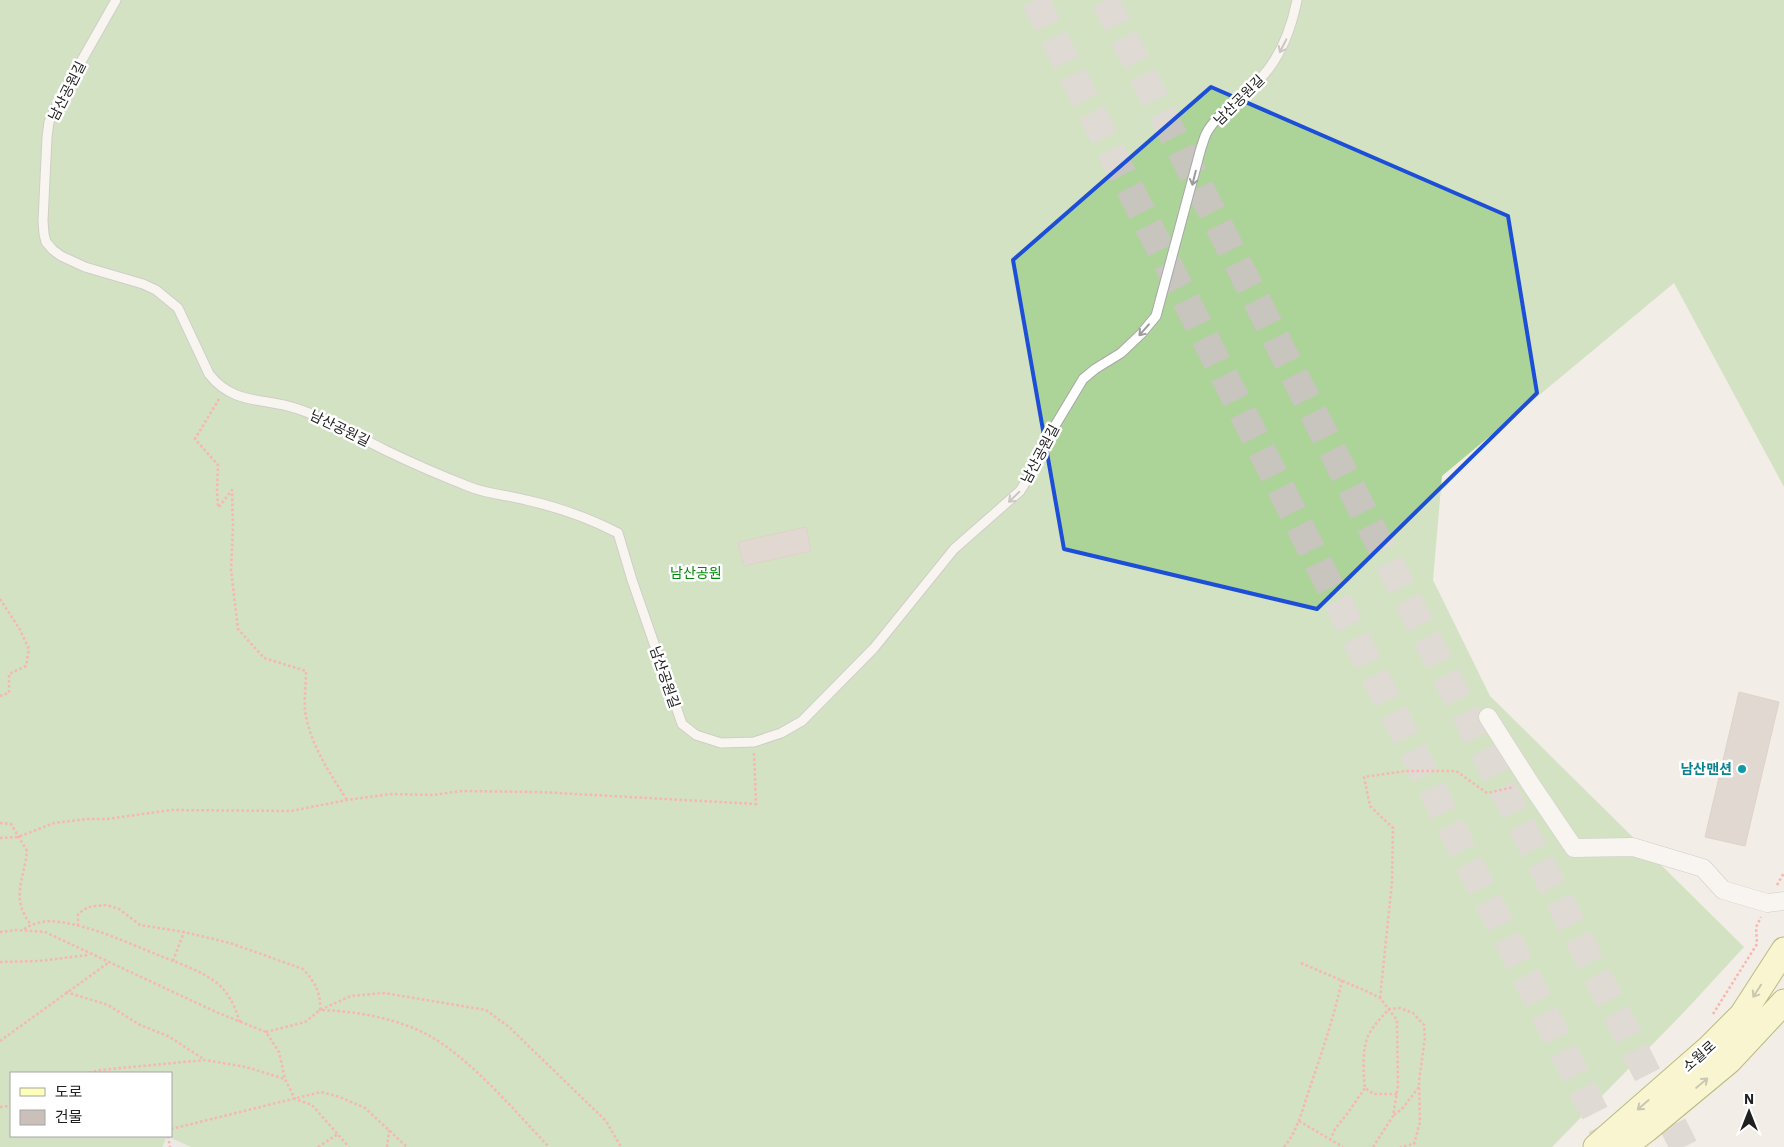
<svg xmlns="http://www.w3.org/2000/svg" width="1784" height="1147" font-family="'IBM Plex Sans','Noto Sans KR',sans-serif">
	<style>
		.forest { fill: #acd498; fill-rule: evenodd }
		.parking { fill: #e4e4e4 }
		.building { fill: #cabfb9; stroke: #c5b3a7 }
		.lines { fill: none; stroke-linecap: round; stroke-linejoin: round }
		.primary-tunnel { stroke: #c8c4be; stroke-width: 28; stroke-dasharray: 28 14; stroke-linecap: butt }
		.service-casing { stroke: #a7a7a7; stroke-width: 11 }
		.minor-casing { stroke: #a7a7a7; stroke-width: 19 }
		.secondary-casing { stroke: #767f00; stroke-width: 27 }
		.path { stroke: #ff736a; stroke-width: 2.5; stroke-dasharray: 2.5 2.5; stroke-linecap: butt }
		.service { stroke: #fff; stroke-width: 9 }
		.minor { stroke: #fff; stroke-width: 18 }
		.secondary { stroke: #feffb7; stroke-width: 25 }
		.oneway { stroke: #9b9b9b }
		.oneway2 { stroke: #9a9b73 }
		.marked { fill: none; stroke: #1d4ed8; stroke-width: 4; stroke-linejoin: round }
		.culture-dot { fill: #0f9aa8; stroke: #fff; stroke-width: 2 }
		.labels { text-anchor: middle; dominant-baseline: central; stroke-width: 5; stroke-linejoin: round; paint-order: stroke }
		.street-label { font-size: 14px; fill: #202020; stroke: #fff }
		.park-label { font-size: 14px; fill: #038a09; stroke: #fff }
		.culture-label { font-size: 14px; font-weight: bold; fill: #0d838f; stroke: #fff; text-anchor: end }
	</style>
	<rect width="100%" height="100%" fill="#f2ede6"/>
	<!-- forest -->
	<path class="forest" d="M0 0H1784V487L1674 283 1442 476 1433 580 1490 696 1744 947 1685 1011 1552 1147H0ZM11 1073H171V1136H11Z"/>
	<!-- parking -->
	<path class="parking" d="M167 1136 191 1147H162Z"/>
	<!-- building -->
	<path class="building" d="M806 527 811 551 744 566 738 542Z
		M1739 692 1779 702 1745 846 1705 837Z"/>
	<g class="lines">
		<!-- primary-tunnel -->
		<path class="primary-tunnel" d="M1035 0 1612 1147
			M1105 0 1684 1147"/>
		<defs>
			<path id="service" d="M116 0 57 104 49 122 47 137 43 221 44 234 46 242 53 250 61 256 85 267 143 284 156 290 178 308 209 374C234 406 264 397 298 409 329 419 358 437 387 451 414 464 442 476 470 487 487 494 508 495 526 500 557 507 589 518 618 533L632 580 682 724 696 735 721 743 754 742 781 733 802 721 874 648 954 549 1020 491 1032 472 1050 434 1083 379 1095 369 1121 353 1141 334 1156 316 1201 148C1203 143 1204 138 1206 134 1216 114 1245 95 1260 79 1281 57 1291 30 1297 0"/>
			<path id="minor" d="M1488 717 1530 783 1574 848 1633 847 1703 868 1723 890 1767 903 1784 901"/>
			<path id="secondary" d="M1596 1147 1708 1049 1742 1015 1784 950
				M1623 1147 1647 1129 1729 1061 1784 1002"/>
		</defs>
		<!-- service casing -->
		<use href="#service" class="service-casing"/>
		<!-- minor casing -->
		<use href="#minor" class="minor-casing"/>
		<!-- secondary casing -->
		<use href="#secondary" class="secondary-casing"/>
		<!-- path -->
		<path class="path" d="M218 506 217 490 218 465 195 439 219 399
			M219 507 232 490 233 527 231 570 238 629 264 658 306 671C306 684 304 699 305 711 310 744 329 772 347 800
			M0 599 19 628 29 649 26 666 9 674V693L0 696
			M0 823 11 824 27 851C24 881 10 897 31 925
			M0 838 18 837 54 823 87 819H107L171 810 291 811 347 800 391 794 433 795 461 791 539 792 756 804 754 753
			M1777 885 1784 873
			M78 926V914L88 907 106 905 119 909 140 925 184 932 230 943 303 969C315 982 321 993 320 1010 356 1011 396 1018 428 1035 470 1058 515 1111 549 1147
			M24 929C35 922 47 920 60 922 94 927 126 942 158 955 178 963 200 970 217 983 229 993 235 1007 240 1022
			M0 932 18 930 45 932 216 1012 266 1032 279 1052 285 1079 295 1099 312 1105 349 1147
			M173 961 184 932
			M0 962 39 961 88 955
			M1301 963 1366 991 1380 998 1397 1020 1398 1086 1393 1116 1373 1147
			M66 992 108 1005 140 1025 168 1036 205 1060
			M1380 998 1392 882 1393 828 1370 806 1364 777 1406 771H1456L1487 793 1514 787
			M1713 1014 1757 944 1756 927 1761 917
			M266 1032 305 1022 320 1010 351 996 384 993 486 1010 509 1027 606 1121 621 1147
			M0 1041 108 963
			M89 1073 100 1070 205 1060 246 1067 285 1079
			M1397 1094H1374L1365 1088C1363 1073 1362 1047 1369 1034 1374 1025 1382 1017 1389 1009L1400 1008 1413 1013 1424 1025 1425 1037 1419 1081 1420 1122 1414 1144 1400 1147
			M0 1107 11 1106
			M1394 1115 1402 1109 1419 1087
			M1299 1121 1343 1147
			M171 1129 321 1092 340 1097 365 1108 407 1147
			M168 1136 170 1147
			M1330 1140 1335 1129 1347 1114 1365 1088
			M318 1147 338 1134
			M387 1147 389 1130
			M1284 1147C1298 1130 1303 1108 1310 1087 1322 1052 1334 1017 1342 980"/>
		<!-- service -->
		<use href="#service" class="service"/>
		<!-- minor -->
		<use href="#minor" class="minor"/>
		<!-- secondary -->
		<use href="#secondary" class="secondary"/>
	</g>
	<!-- one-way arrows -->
	<defs><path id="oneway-shaft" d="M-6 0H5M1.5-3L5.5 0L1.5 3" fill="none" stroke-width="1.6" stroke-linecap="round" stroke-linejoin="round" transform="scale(1.25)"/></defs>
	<g class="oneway">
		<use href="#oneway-shaft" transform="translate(1283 46) rotate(117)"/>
		<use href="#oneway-shaft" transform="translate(1194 178) rotate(104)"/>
		<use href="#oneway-shaft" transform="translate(1144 330) rotate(131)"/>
		<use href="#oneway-shaft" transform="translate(1014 497) rotate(136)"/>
	</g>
	<g class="oneway2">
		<use href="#oneway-shaft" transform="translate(1757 991) rotate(123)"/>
		<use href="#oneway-shaft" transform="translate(1702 1083) rotate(-40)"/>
		<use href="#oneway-shaft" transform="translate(1643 1105) rotate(139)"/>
	</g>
	<!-- marked area -->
	<path d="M0 0H1784V1147H0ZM1211 87 1508 216 1537 393 1317 609 1064 549 1013 260Z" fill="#f2ede6" fill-opacity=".55" fill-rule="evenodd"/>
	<path class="marked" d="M1211 87 1508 216 1537 393 1317 609 1064 549 1013 260Z"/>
	<!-- markers -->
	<circle class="culture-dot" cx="1742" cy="769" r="5"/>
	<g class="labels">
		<!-- street labels -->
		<g class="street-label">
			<text transform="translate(67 91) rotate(-63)">남산공원길</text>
			<text transform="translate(1239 100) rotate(-45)">남산공원길</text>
			<text transform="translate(340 428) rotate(26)">남산공원길</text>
			<text transform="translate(1040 454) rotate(-62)">남산공원길</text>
			<text transform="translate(665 677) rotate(71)">남산공원길</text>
			<text transform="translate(1699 1056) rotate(-42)">소월로</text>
		</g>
		<!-- park labels -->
		<g class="park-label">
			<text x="696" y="573">남산공원</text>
		</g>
		<!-- culture labels -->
		<g class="culture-label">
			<text x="1732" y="769">남산맨션</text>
		</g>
	</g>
	<!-- legend -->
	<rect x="10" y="1072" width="162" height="65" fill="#ffffff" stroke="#a6a6a6"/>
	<rect x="20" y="1088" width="25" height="8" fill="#feffb7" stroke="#a6a6a6"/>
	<text x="55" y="1097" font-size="15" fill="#202020">도로</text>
	<rect x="20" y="1110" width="25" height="15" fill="#cabfb9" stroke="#a6a6a6"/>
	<text x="55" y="1122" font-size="15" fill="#202020">건물</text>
	<!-- north arrow -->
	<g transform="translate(1749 1112)" stroke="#ffffff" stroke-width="4" paint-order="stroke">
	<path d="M0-4L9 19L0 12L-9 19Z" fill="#202020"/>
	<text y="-8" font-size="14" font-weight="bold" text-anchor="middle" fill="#202020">N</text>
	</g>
</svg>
